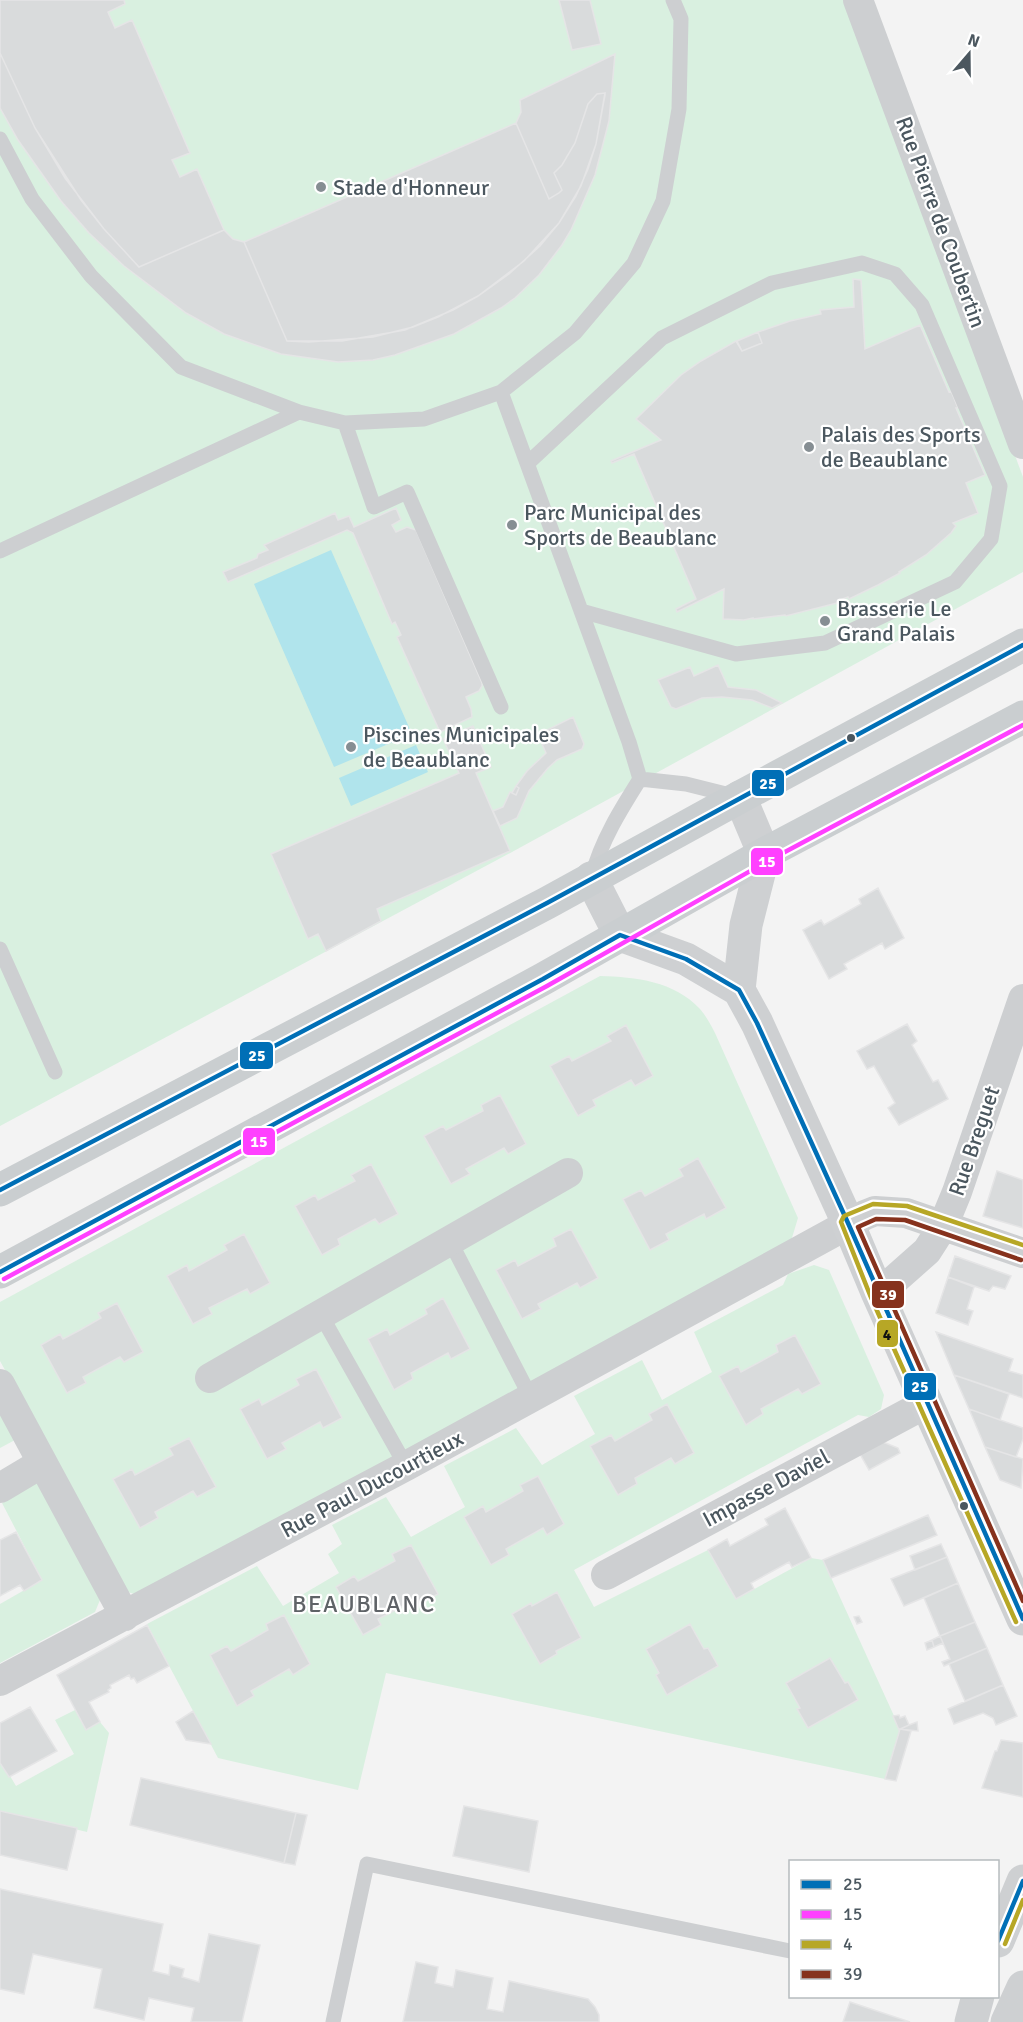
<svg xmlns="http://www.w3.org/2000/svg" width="1023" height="2022" font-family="Signika,sans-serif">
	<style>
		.green { fill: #d9f0e0 }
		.water { fill: #b0e4ec }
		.building { fill: #d9dbdc; stroke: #e5e5e6; stroke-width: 1.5 }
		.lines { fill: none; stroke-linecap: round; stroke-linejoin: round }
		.lane { stroke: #cdcfd1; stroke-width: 15 }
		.street { stroke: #cdcfd1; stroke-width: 30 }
		.secondary { stroke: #ced0d2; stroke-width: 33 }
		.primary { stroke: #caced0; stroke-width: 33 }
		.bus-1-casing { stroke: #fff; stroke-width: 9 }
		.bus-2-casing { stroke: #fff; stroke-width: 9 }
		.bus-3-casing { stroke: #fff; stroke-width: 9 }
		.bus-4-casing { stroke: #fff; stroke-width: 9 }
		.bus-1 { stroke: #006fb6; stroke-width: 4.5 }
		.bus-2 { stroke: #ff40ff; stroke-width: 4.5 }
		.bus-3 { stroke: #b7a726; stroke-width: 4.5 }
		.bus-4 { stroke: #86321d; stroke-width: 4.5 }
		.poi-dot { fill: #868e93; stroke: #fff; stroke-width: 2 }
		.bus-dot { fill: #4b575f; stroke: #fff; stroke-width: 2 }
		.labels { text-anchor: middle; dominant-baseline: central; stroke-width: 4.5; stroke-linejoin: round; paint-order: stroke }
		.poi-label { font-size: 22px; fill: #4b575f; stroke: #fff; text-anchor: start }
		.street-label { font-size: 22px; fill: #4b575f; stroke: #fff }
		.neighbourhood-label { font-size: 24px; letter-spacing: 1.5px; fill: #5f6367; stroke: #fff }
		.line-badge { stroke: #fff; stroke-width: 2 }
		.badge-label { font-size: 16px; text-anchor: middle; font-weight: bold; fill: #fff }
		.pale-badge-label { font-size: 16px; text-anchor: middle; font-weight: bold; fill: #111 }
	</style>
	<rect width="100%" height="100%" fill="#f3f3f3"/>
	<!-- green -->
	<path class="green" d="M0 0H845L1023 477V572L512 852 0 1126Z
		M600 976C636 977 674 981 700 1009 706 1016 711 1025 715 1033L798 1218 791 1241 140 1596 128 1592 0 1361V1302Z
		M814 1265 829 1270 884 1395 881 1409 869 1417 858 1415 574 1570 594 1607 708 1550 736 1599 811 1558 823 1560 900 1729 885 1779 386 1673 358 1790 218 1758 147 1624 257 1566 283 1606 339 1573 328 1554 342 1544 332 1525 386 1497 411 1537 465 1507 444 1466 516 1428 542 1465 595 1434 574 1396 642 1360 662 1400 712 1372 694 1332 783 1285 788 1274Z
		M0 1413 15 1440 0 1448Z
		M37 1482 100 1600 95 1612 0 1663V1604L42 1580 2 1503Z
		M75 1710 86 1730 100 1722 109 1733 87 1832 0 1811V1759L16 1786 74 1754 55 1720Z"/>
	<!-- water -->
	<path class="water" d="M331 550 412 734 334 767 254 584Z
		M416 745 428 772 351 806 339 778Z"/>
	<!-- building -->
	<path class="building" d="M0 0H124L125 4 108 12 115 28 132 20 190 153 172 160 180 177 197 169 224 230 139 267 104 229 81 200 35 128 0 53Z
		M559 0H590L601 44 572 50Z
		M0 53 35 128 65 178 104 229 139 267 224 230 233 239 244 242 287 341 309 342 373 337 413 327 438 317 478 296 524 261 559 223 581 186 596 144 605 95V93L597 94 588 104 575 143 562 165 554 173 562 190 559 193 549 199 516 123 521 112 520 100 615 54 609 121 595 175 571 230 562 245 539 275 515 298 501 308 454 334 395 355 373 360 338 362 281 354 224 334 186 313 124 266 89 233 61 201 18 140 0 108Z
		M605 93 596 144 588 169 576 196 559 223 540 246 509 274 478 296 453 310 405 330 342 341H287L244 242 516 123 549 199 559 193 562 190 554 173 562 165 575 143 588 104 597 94Z
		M853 279 861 280 865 349 920 325 949 392 951 391 958 408H956L985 475 966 483 978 513 953 523 956 526 951 533 926 555 899 572 900 573 878 585 849 599 848 597 840 600 841 602 786 616 785 615 753 619V618L744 620 723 619 724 589 677 612 676 609 696 599 634 454 612 463 611 461 661 440 636 419 681 375 701 361 736 341 742 351 762 343 758 332 790 321 821 314 820 310 854 307Z
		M758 332 762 343 742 351 737 341Z
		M396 508 401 520 392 525 396 532 407 527 416 530 482 683V686L479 691 466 697 471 709 472 717 440 732 397 637 401 635 395 622 392 624 353 533 347 530 228 582 223 572 257 558 258 554 268 550 264 545 335 513 338 520 349 516 354 527Z
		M718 665 728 687 756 690 782 703 772 708 752 700 722 697 702 698 676 709 671 707 658 680 690 667 694 676Z
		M573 717 584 744 582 749 557 760 548 768 529 791 517 818 500 826 493 811 503 807 510 792 516 795 519 788 516 786 527 771 546 753 542 744 547 742 543 732Z
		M473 726 491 767 476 773 510 851 377 909 381 921 326 951 318 934 308 939 271 854 459 773 443 739Z
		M516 786 519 788 516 795 512 793Z
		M878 888 904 938 885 949 882 943 844 964 847 969 829 979 803 930 821 920 824 925 861 904 859 899Z
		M907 1024 917 1041 912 1045 933 1082 938 1080 948 1099 899 1125 888 1108 895 1103 874 1066 867 1069 857 1051Z
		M626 1025 653 1076 635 1086 631 1080 593 1100 596 1106 578 1116 550 1066 569 1056 572 1061 611 1041 607 1036Z
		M500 1095 526 1144 508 1154 504 1148 466 1169 470 1174 451 1184 424 1136 443 1126 446 1130 483 1111 481 1105Z
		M698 1158 726 1208 706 1219 704 1214 666 1234 669 1240 650 1250 623 1199 641 1190 645 1196 683 1176 679 1169Z
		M371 1164 398 1214 379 1224 375 1219 338 1239 340 1245 322 1255 295 1206 315 1195 318 1200 355 1181 351 1175Z
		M997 1171 1023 1180V1228L983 1216Z
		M571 1229 598 1278 580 1288 577 1283 538 1304 541 1309 522 1319 496 1270 515 1260 518 1266 556 1246 553 1238Z
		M244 1234 270 1283 250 1294 247 1289 209 1308 212 1314 193 1324 167 1276 187 1265 189 1271 227 1250 224 1245Z
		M955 1256 1011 1276 1005 1289 993 1286 989 1291 948 1277Z
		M948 1277 974 1287 967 1309 973 1311 968 1325 936 1313Z
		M443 1298 470 1349 451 1359 448 1353 411 1373 413 1379 394 1390 368 1339 387 1329 390 1335 427 1314 425 1309Z
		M117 1303 143 1352 124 1362 120 1357 83 1377 86 1383 67 1393 41 1345 60 1334 63 1339 80 1330 101 1318 98 1313Z
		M936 1332 1013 1359 1009 1371 1023 1375V1398L954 1375Z
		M795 1335 821 1384 802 1394 798 1389 761 1409 763 1414 746 1425 719 1376 738 1366 741 1372 778 1352 776 1345Z
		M316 1369 342 1418 323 1428 320 1422 282 1443 286 1449 267 1459 240 1409 259 1399 262 1405 299 1385 296 1379Z
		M954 1375 1009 1394 1000 1420 969 1409Z
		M667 1404 694 1453 675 1464 671 1458 635 1478 637 1484 618 1495 590 1446 611 1435 615 1441 652 1420 649 1414Z
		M969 1409 1023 1428V1439L1016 1457 985 1447Z
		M189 1438 216 1487 197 1497 193 1491 155 1512 158 1518 140 1528 113 1479 132 1469 135 1475 173 1455 169 1448Z
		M883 1442 898 1448 900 1453 869 1470 860 1454Z
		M985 1447 1023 1459 1021 1488 1000 1480Z
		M538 1476 564 1524 547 1535 543 1528 506 1549 509 1555 491 1565 464 1517 483 1506 486 1512 523 1491 520 1485Z
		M785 1508 811 1558 792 1567 789 1562 751 1583 754 1589 736 1599 708 1550 727 1539 730 1546 768 1525 765 1519Z
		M928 1515 937 1535 831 1578 823 1560Z
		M16 1532 42 1580 24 1591 20 1585 0 1596V1540Z
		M941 1544 947 1557 915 1570 910 1556Z
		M411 1545 438 1594 418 1605 415 1600 378 1619 381 1625 363 1635 336 1587 354 1576 358 1581 395 1561 392 1554Z
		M947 1557 958 1583 904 1606 891 1579Z
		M958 1583 975 1622 940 1636 924 1598Z
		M557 1592 581 1638 556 1651 557 1654 540 1664 512 1614 531 1603 532 1606Z
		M284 1615 310 1664 293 1675 289 1669 251 1691 254 1696 237 1706 210 1655 227 1646 231 1651 268 1630 266 1624Z
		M859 1616 862 1622 857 1624 854 1617Z
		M975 1622 987 1648 944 1666 942 1662 950 1659 940 1636Z
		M690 1624 704 1649 708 1648 718 1666 667 1695 656 1675 659 1673 646 1649Z
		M147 1625 169 1666 137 1683 134 1678 131 1679 129 1675 110 1685 111 1688 108 1690 109 1692 89 1702 100 1722 86 1730 57 1675Z
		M940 1636 943 1643 934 1647 932 1640Z
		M932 1640 934 1647 927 1650 925 1643Z
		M987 1648 1003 1685 965 1701 949 1664Z
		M830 1658 845 1683 848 1682 858 1700 808 1728 797 1709 800 1708 786 1683Z
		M1003 1685 1017 1716 996 1725 993 1718 983 1713 954 1724 948 1709Z
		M30 1707 57 1751 9 1777 0 1763V1723Z
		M193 1711 211 1744 186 1740 176 1722Z
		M899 1715 900 1718 905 1716 909 1725 899 1730 893 1716Z
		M917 1722 918 1731 900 1729 909 1725Z
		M900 1729 911 1731 896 1781 885 1779Z
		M1001 1740 1023 1743V1797L982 1788 995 1751H997Z
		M141 1778 296 1813 284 1863 130 1825Z
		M464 1806 538 1821 529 1872 453 1856Z
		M0 1811 77 1828 67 1870 0 1855Z
		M296 1813 307 1815 295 1865 284 1863Z
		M0 1889 163 1924 153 1971 169 1975 170 1965 184 1969 182 1977 199 1982 209 1934 260 1945 242 2022H191L194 2008 149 1998 144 2020 94 2008 102 1969 33 1954 24 1994 0 1989Z
		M416 1962 438 1967 435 1983 453 1987 456 1970 493 1978 487 2009 503 2012 509 1981 588 1999 595 2007 599 2015V2022H403Z
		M850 2002 910 2022H843Z"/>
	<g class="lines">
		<!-- lane -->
		<path class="lane" d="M0 139 32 199 91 276 181 367 299 412
			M501 392 629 742 640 779
			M345 423 374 507 407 492 501 707
			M528 463 662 338 772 283 862 263 895 274 922 305 1000 486 991 539 955 582 825 643 736 654 581 611
			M0 551 299 412 345 423 424 419 501 392 575 333 634 263 663 201 679 109 681 19 673 0
			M592 876C601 841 621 809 640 779L686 784 734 796
			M0 949 55 1072
			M450 1241 531 1398
			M321 1315 406 1466
			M333 2022 367 1864 790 1951"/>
		<!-- street -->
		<path class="street" d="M858 0 1023 444
			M877 1292 892 1282 927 1251 943 1226 957 1192 1023 999
			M210 1378 568 1173
			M0 1384 125 1616
			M0 1488 42 1463
			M606 1575 927 1403
			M0 1681 406 1466 865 1215 875 1211 906 1213 1023 1253"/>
		<!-- secondary -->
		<path class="secondary" d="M591 878 620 935 686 959 739 990 757 1023 848 1223 877 1292 1023 1619
			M739 990 746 925 764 854 740 797
			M998 1941 1023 1881
			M971 2022 978 1996
			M1007 2022 1023 1987"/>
		<!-- primary -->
		<path class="primary" d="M0 1190 547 903 740 797 1023 645
			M0 1272 543 979 764 854 1023 717"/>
		<defs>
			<path id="bus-1" d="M0 1190 547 903 1023 645
				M0 1272 543 979 620 935 686 959 739 990 757 1023 848 1223 1023 1619
				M998 1941 1023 1881"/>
			<path id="bus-2" d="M4 1279 547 986 768 861 1023 725"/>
			<path id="bus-3" d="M1016 1622 870 1295 841 1222 844 1216 873 1204 907 1206 1023 1245
				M1005 1944 1023 1900"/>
			<path id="bus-4" d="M1021 1260 905 1220 876 1219 858 1227 1023 1601"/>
		</defs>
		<!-- bus-1 casing -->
		<use href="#bus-1" class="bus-1-casing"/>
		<!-- bus-2 casing -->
		<use href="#bus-2" class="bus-2-casing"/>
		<!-- bus-3 casing -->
		<use href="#bus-3" class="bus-3-casing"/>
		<!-- bus-4 casing -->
		<use href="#bus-4" class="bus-4-casing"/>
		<!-- bus-1 -->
		<use href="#bus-1" class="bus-1"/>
		<!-- bus-2 -->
		<use href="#bus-2" class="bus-2"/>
		<!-- bus-3 -->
		<use href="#bus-3" class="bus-3"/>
		<!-- bus-4 -->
		<use href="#bus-4" class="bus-4"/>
	</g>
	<!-- markers -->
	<g class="poi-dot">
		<circle cx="321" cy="187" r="6"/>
		<circle cx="809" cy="447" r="6"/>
		<circle cx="512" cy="525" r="6"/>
		<circle cx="825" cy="621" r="6"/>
		<circle cx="351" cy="747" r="6"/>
	</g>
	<g class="bus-dot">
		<circle cx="851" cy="738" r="5"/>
		<circle cx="964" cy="1506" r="5"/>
	</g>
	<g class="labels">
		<!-- poi labels -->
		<g class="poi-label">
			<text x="333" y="187">Stade d'Honneur</text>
			<text x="821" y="434">Palais des Sports<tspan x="821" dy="25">de Beaublanc</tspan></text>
			<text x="524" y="512">Parc Municipal des<tspan x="524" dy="25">Sports de Beaublanc</tspan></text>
			<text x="837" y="608">Brasserie Le<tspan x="837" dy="25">Grand Palais</tspan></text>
			<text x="363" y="734">Piscines Municipales<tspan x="363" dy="25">de Beaublanc</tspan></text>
		</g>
		<!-- street labels -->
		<g class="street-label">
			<text transform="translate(941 222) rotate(70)">Rue Pierre de Coubertin</text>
			<text transform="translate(974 1141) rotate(-71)">Rue Breguet</text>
			<text transform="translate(372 1484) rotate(-28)">Rue Paul Ducourtieux</text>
			<text transform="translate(766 1488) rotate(-28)">Impasse Daviel</text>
		</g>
		<!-- neighbourhood labels -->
		<g class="neighbourhood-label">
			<text x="364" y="1604">BEAUBLANC</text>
		</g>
	</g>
	<g class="line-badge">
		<rect x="751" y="769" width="34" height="28" rx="6" fill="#006fb6"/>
		<rect x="750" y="847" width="34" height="29" rx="6" fill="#ff40ff"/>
		<rect x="239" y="1041" width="35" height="29" rx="6" fill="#006fb6"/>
		<rect x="242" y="1127" width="34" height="29" rx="6" fill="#ff40ff"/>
		<rect x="871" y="1280" width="34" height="29" rx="6" fill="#86321d"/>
		<rect x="876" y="1319" width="23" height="29" rx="6" fill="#b7a726"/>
		<rect x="903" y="1372" width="34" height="29" rx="6" fill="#006fb6"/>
	</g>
	<g class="badge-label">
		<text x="768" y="789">25</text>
		<text x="767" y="867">15</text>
		<text x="257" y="1061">25</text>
		<text x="259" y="1147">15</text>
		<text x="888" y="1300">39</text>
		<text x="920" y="1392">25</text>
	</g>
	<g class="pale-badge-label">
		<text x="887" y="1340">4</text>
	</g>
	<!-- legend -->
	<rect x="789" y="1860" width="210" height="138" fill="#ffffff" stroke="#b7bcbf" stroke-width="1.5"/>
	<rect x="801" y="1880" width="30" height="9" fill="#006fb6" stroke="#b7bcbf" stroke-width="1.5"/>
	<text x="843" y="1890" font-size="18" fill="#4b575f">25</text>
	<rect x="801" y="1910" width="30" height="9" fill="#ff40ff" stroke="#b7bcbf" stroke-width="1.5"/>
	<text x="843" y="1920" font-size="18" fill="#4b575f">15</text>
	<rect x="801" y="1940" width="30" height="9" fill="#b7a726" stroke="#b7bcbf" stroke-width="1.5"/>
	<text x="843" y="1950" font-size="18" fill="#4b575f">4</text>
	<rect x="801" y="1970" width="30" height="9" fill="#86321d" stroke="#b7bcbf" stroke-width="1.5"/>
	<text x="843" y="1980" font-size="18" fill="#4b575f">39</text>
	<!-- north arrow -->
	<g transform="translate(969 54) rotate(20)" stroke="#ffffff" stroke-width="4.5" paint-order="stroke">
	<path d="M0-4.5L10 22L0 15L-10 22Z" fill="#4b575f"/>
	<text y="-9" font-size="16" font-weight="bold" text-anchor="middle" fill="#4b575f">N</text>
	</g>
</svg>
